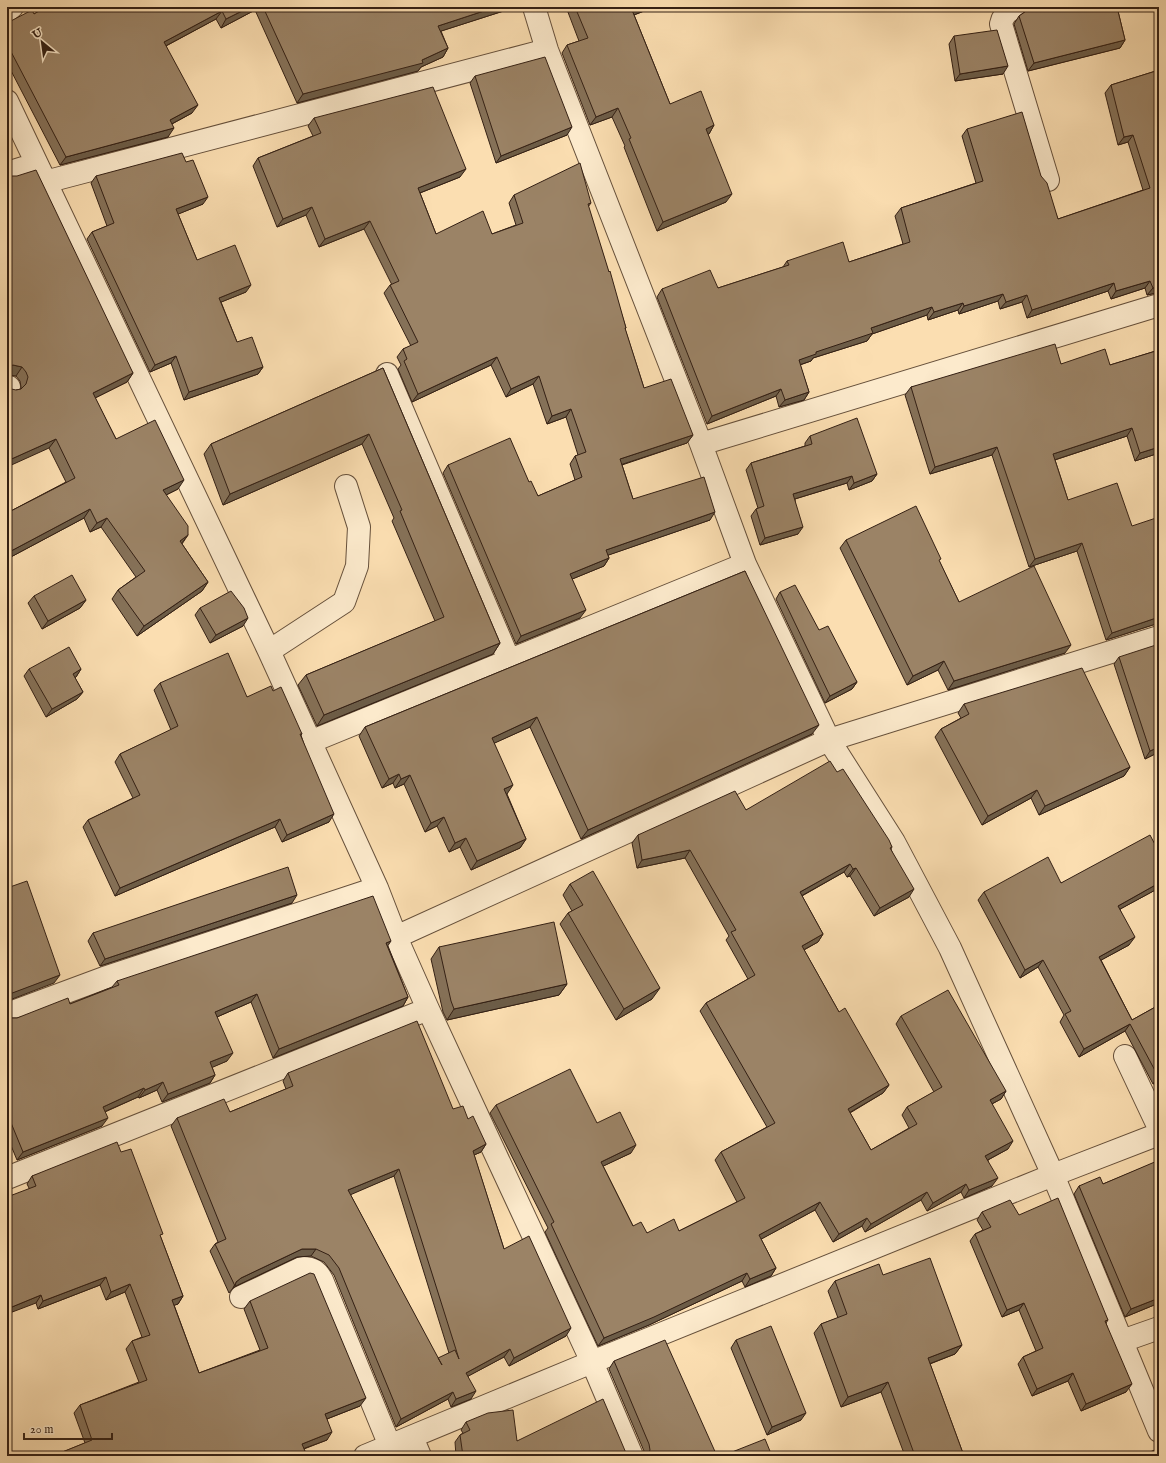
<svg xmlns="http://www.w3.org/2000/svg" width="1166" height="1463" font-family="'IM FELL English',serif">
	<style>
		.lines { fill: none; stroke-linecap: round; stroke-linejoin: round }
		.minor-casing { stroke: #66503b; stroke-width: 24 }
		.minor { stroke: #fceacc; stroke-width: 22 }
		.wall { fill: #857158; stroke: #342014; fill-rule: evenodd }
		.shaded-wall { fill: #6c5c47; stroke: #342014 }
		.building { fill: #9b8366; stroke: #342014; fill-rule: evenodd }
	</style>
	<rect width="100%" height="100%" fill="#fbdeb1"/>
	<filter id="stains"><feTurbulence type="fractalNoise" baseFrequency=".005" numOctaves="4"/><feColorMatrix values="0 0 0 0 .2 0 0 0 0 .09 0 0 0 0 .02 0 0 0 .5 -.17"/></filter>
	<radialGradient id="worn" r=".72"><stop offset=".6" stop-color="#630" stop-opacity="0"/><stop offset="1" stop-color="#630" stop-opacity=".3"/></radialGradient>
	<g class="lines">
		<defs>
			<path id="minor" d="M534 7 547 50 701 444 745 564 829 740 894 842 950 948 1053 1175 1159 1431
				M1017 7C1008 10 1003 15 1001 24L1048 180
				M7 11 12 7
				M7 101 269 651 377 888 396 937 428 1009 592 1362 632 1456
				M7 173 36 164
				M45 182 547 50
				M387 374 509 660
				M7 387H9
				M701 444 1159 305
				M269 651 344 602 357 566 359 527 346 486
				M310 742 745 564
				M396 937 829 740 1159 637
				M7 1014 104 978 377 888
				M1125 1056 1159 1128
				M7 1178 428 1009
				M241 1297 302 1268C313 1268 317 1271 322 1280L390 1446
				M1122 1341 1159 1328
				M412 1437 420 1456
				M365 1456 592 1362 1053 1175 1159 1134"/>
		</defs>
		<!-- minor casing -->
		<use href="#minor" class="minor-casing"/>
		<!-- minor -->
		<use href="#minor" class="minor"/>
	</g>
	<!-- wall -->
	<path class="wall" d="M46 7H516L441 31 448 48 443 57 421 67 418 71 297 103 255 10 221 28 216 19 166 46 192 113 172 124 168 137 60 165 7 63V23L34 14Z
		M566 7H647L644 11 634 15 670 104 714 125 709 134H708L726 202 657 231 624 147 625 146 612 117 590 125 562 53 567 45 579 41Z
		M1029 7H1117L1125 40 1120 48 1028 71 1014 24 1019 16 1029 9Z
		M954 36 1003 74 955 81 949 44Z
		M1159 70 1156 293 1147 295 1145 288 1111 299 1108 291 1027 318 1022 302 1000 309 998 301 959 314 958 310 928 320 927 315 872 334 867 341 813 358 811 361 800 365 809 392 804 400 779 407 776 396 707 424 657 297 662 289 718 288 783 267 787 261 849 262 903 244 895 216 901 208 976 183 962 136 967 129 1041 176 1058 219 1143 190 1128 142 1118 145 1105 93 1111 85Z
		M475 76 567 135 496 163 470 83Z
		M314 118 460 177 420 193 436 234H492L516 225 509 203 514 195 591 203 588 207 626 328 625 329 644 388 693 435 687 443 622 465 633 499 710 520 608 555 609 558 604 566 572 579 580 618 516 644 443 473 448 465 529 482 538 496 575 480 570 464 575 456 578 455 566 417 547 424 533 384 506 397 491 365 412 402 398 369 401 365 397 357 403 349 411 346 384 293 390 285H392L364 229 319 247 306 215 277 227 253 166 258 158 313 136 308 126Z
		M96 176 203 204 178 214 197 260 246 292 221 302 237 342 263 367 258 374 184 400 171 363 150 372 87 239 92 232 107 226 91 183Z
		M7 177 133 373 127 382 95 398 116 439 178 489 166 495 188 535 182 544 208 582 202 591 137 636 112 599 118 590 136 577 101 527 90 532 84 518 7 559V513L66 482 49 448 16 390 21 389V387L20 381 16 376 7 375Z
		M1159 350V453L1135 461 1127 436 1055 460 1068 500 1159 623 1106 640 1077 551 1029 567 992 455 930 474 905 395 911 387 1061 364 1110 365Z
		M383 368 500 643 493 654 317 726 298 685 306 675 435 621 392 521 394 518 362 444 223 505 204 454 211 444Z
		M810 436 877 474 872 481 849 490 847 483 795 499 798 534 760 545 751 516 756 509 758 508 746 470 751 463 805 446V443Z
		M846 540 939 561 959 602 1065 653 948 690 938 670 907 685 840 548Z
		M745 571 812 734 581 839 530 727 494 743 507 794 526 839 520 848 471 870 460 847 449 852 437 826 425 832 404 784 395 788 393 783 382 788 359 736 365 727Z
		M780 592 819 630 857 682 852 689 825 703 776 599Z
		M34 596 86 600 80 608 42 629 28 603Z
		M200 608 243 626 210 643 195 615Z
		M1119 657 1159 752 1145 759 1114 664Z
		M29 669H81L76 677 75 678 83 692 77 699 46 717 24 676Z
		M160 683 247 697 273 691 302 734 301 735 329 822 282 842 275 827 115 896 83 827 88 820 133 798 115 762 120 754 171 730 154 690Z
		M964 704 1130 767 1124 776 1039 815 1031 798 982 825 935 737 941 729 961 718 958 713Z
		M837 772 892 847 891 849 909 897 874 916 850 876 847 877 844 872 802 896 823 934 818 942 804 950 839 1012 889 1085 883 1093 850 1113 871 1150 909 1128 902 1115 907 1107 934 1092 896 1024 901 1016 1006 1091 1001 1099 992 1104 1008 1149 988 1160 992 1186 964 1198 961 1192 927 1211 921 1200 865 1232 862 1226 833 1242 815 1210 761 1239 776 1268 771 1276 745 1287 742 1281 649 1325 598 1346 545 1232 548 1228 490 1113 496 1105 597 1123 631 1153 603 1166 633 1226 647 1233 679 1231 737 1202 715 1160 721 1152 767 1127 700 1011 706 1003 748 979 726 940 729 936 685 858 637 868 632 843 638 835 746 810Z
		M1159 852V888L1120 909 1129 945 1101 960 1132 1020 1159 1005V1081L1153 1084 1125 1031 1079 1057 1060 1022 1064 1015 1038 967 1020 978 978 900 984 892 1061 883Z
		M570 884 652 999 616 1020 560 924 568 913 572 911 563 895Z
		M292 903 100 966 88 941 93 933Z
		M388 946 408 997 403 1006 273 1058 251 1002 217 1017 227 1061 212 1067 215 1075 210 1083 162 1102 157 1090 139 1098 138 1097 105 1112 102 1126 17 1160 7 1136V1016L11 1018H17L70 1004 112 987 117 981Z
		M439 947 567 984 559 995 447 1020 443 1012 431 959Z
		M288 1073 453 1109 468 1119 486 1144 481 1152 474 1155 504 1249 566 1336 509 1366 504 1357 468 1376 471 1399 451 1407 448 1399 396 1427 334 1275 324 1262 311 1256 297 1257 236 1286 233 1288 229 1293 210 1251 215 1244 218 1242 171 1126 177 1118 230 1112 286 1089 283 1081ZM394 1176 449 1353 438 1359 350 1194Z
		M121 1152 161 1238 183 1296 178 1304 174 1305 199 1373 260 1350 244 1309 250 1301 360 1406 327 1419V1440L304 1449 307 1456H57L60 1453 85 1443 74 1413 80 1405 139 1382 126 1349 132 1341 142 1337 125 1292 106 1300 100 1285 38 1309 36 1303 29 1188 27 1184 32 1176Z
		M1159 1161V1303L1125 1317 1074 1194 1079 1186 1103 1184Z
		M982 1212 1019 1215 1108 1320 1106 1323 1126 1392 1081 1411 1068 1381 1032 1396 1018 1364 1023 1357 1036 1351 1019 1310 1002 1317 970 1241 975 1234 983 1230 977 1220Z
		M883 1275 962 1345 955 1354 930 1364 964 1456H905L881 1392 841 1407 814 1333 821 1324 838 1318 828 1291 835 1281Z
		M736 1340 801 1420 767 1435 731 1348Z
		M614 1361 717 1456H644V1451L609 1369Z
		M466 1422 517 1441 626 1453 628 1456H456L455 1442 460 1435 463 1433 461 1430Z"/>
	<!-- shaded-wall -->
	<path class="shaded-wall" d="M250 7H256L255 10 221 28 226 19Z
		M496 7H516L432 34 438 26Z
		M640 7H647L644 11 626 18 632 10Z
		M222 11 216 19 158 50 164 42Z
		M1125 40 1120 48 1028 71 1034 63Z
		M448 48 443 57 421 67 418 71 297 103 303 94 422 60Z
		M1008 66 1003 74 955 81 960 74Z
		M198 105 192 113 164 128 170 120Z
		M618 108 612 117 590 125 596 117Z
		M714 125 709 134 700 137 706 129Z
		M572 127 567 135 496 163 501 156Z
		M174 128 168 137 60 165 66 157Z
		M1133 135 1128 142 1118 145 1124 137Z
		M466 169 460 177 412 196 418 188Z
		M732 194 726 202 657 231 663 222Z
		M208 197 203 204 171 217 176 209Z
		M312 207 306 215 277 227 283 219Z
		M370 221 364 229 319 247 325 239Z
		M1150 281 1145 288 1111 299 1116 291Z
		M1114 283 1108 291 1027 318 1032 310Z
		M251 285 246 292 214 305 219 298Z
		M1159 286V293H1156L1147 295 1153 288Z
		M1003 294 998 301 959 314 964 306Z
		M1027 295 1022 302 1000 309 1006 302Z
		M963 303 958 310 928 320 934 312Z
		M932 307 927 315 872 334 867 341 813 358 811 361 793 367 799 360 816 352 871 328Z
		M176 356 171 363 150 372 155 365Z
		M497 357 491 365 412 402 418 394Z
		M13 365 22 367 16 376 7 375V367Z
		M263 367 258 374 184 400 189 392Z
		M133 373 127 382 87 402 93 393Z
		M539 376 533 384 506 397 511 389Z
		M781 389 776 396 707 424 712 416Z
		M809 392 804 400 779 407 785 400Z
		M571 409 566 417 547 424 552 416Z
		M1132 428 1127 436 1048 462 1053 454Z
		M369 434 362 444 223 505 230 494Z
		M693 435 687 443 614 467 620 459Z
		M56 439 49 448 7 467V461Z
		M997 447 992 455 930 474 935 467Z
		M1159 447V453L1135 461 1140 453Z
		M877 474 872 481 849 490 854 483Z
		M852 476 847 483 788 501 793 494Z
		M184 480 178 489 156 500 163 490Z
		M90 509 84 518 7 559V556L11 551Z
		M715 512 710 520 600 558 606 550Z
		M107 518 101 527 90 532 97 523Z
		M803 527 798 534 760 545 765 538Z
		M188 535 181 544 180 541Z
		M1082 543 1077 551 1029 567 1035 559Z
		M609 558 604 566 565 582 570 574Z
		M208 582 202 591 137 636 144 626Z
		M86 600 80 608 42 629 48 621Z
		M586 610 580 618 516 644 521 636Z
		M1159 617V623L1106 640 1112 633Z
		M248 618 243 626 210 643 216 635Z
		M500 643 493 654 317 726 324 715Z
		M1071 645 1065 653 948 690 954 681Z
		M944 661 938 670 907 685 913 676Z
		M81 669 76 677 67 682 73 674Z
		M857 682 852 689 825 703 830 696Z
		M83 692 77 699 46 717 52 709Z
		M537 717 530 727 486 747 492 738Z
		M819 725 812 734 581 839 588 830Z
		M1159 747V752L1145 759 1150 751Z
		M1130 767 1124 776 1039 815 1045 806Z
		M399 774 393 783 382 788 389 779Z
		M410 775 404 784 395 788 401 779Z
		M513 785 507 794 498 798 504 789Z
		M1037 790 1031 798 982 825 988 816Z
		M334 814 329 822 282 842 287 835Z
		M444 817 437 826 425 832 431 823Z
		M280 819 275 827 115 896 120 888Z
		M466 838 460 847 449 852 455 843Z
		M526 839 520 848 471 870 477 861Z
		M690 850 685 858 637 868 642 860Z
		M850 864 844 872 794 900 800 892Z
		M856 868 850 876 847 877 853 869Z
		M1159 883V888L1113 913 1118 906Z
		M914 889 909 897 874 916 880 908Z
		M297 895 292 903 100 966 105 959Z
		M823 934 818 942 796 954 802 946Z
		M1135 937 1129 945 1094 964 1099 957Z
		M391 941 385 950 386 943Z
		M1043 960 1038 967 1020 978 1025 970Z
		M60 975 54 983 7 1001V995L8 994Z
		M567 984 559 995 447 1020 454 1009Z
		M660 988 652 999 616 1020 624 1009Z
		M257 994 251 1002 210 1020 215 1012Z
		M408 997 403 1006 273 1058 279 1049Z
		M1130 1024 1125 1031 1079 1057 1084 1049Z
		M233 1053 227 1061 204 1071 210 1062Z
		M215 1075 210 1083 162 1102 168 1094Z
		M1158 1076H1159V1081L1153 1084Z
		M163 1082 157 1090 139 1098 145 1090Z
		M889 1085 883 1093 842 1117 848 1109Z
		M144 1088 138 1097 97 1115 103 1107Z
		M1006 1091 1001 1099 984 1108 990 1100Z
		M108 1118 102 1126 17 1160 23 1152Z
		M1013 1141 1008 1149 980 1164 985 1156Z
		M486 1144 481 1152 467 1158 473 1151Z
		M636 1145 631 1153 595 1170 601 1162Z
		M399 1169 394 1176 343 1198 348 1190Z
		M998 1178 992 1186 964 1198 969 1190Z
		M966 1184 961 1192 927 1211 933 1203Z
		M927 1192 921 1200 865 1232 871 1224Z
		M820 1202 815 1210 754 1243 759 1235Z
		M867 1218 862 1226 833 1242 839 1234Z
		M302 1249H316L311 1256 297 1257 236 1286 233 1288 236 1282 241 1278Z
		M776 1268 771 1276 745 1287 750 1279Z
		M747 1273 742 1281 649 1325 598 1346 604 1338Z
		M106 1277 100 1285 38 1309 43 1301Z
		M130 1284 125 1292 106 1300 111 1292Z
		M41 1295 36 1303 7 1314V1309Z
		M183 1296 178 1304 167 1308 172 1300Z
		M1159 1298V1303L1125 1317 1131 1309Z
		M1024 1303 1019 1310 1002 1317 1007 1310Z
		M571 1328 566 1336 509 1366 514 1358Z
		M962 1345 955 1354 921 1367 928 1358Z
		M510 1349 504 1357 461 1380 466 1373Z
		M1073 1373 1068 1381 1032 1396 1037 1389Z
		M888 1382 881 1392 841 1407 848 1397Z
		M1132 1384 1126 1392 1081 1411 1086 1404Z
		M476 1391 471 1399 451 1407 456 1399Z
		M453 1392 448 1399 396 1427 401 1419Z
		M366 1398 360 1406 319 1422 325 1414Z
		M806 1413 801 1420 767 1435 772 1427Z
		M332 1432 327 1440 297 1451 302 1444Z"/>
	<!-- building -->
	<path class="building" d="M46 7H250L226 19 222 11 164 42 198 105 170 120 174 128 66 157 7 44V23L32 10 34 14Z
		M263 7H496L438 26 448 48 422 60 423 63 303 94Z
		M575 7H640L632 10 670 104 701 91 714 125 706 129 732 194 663 222 629 139 631 138 618 108 596 117 567 45 588 38Z
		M1032 7H1117L1125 40 1034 63 1019 16Z
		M997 30 1008 66 960 74 954 36Z
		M545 57 572 127 501 156 475 76Z
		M1159 70V286L1153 288 1150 281 1116 291 1114 283 1032 310 1027 295 1006 302 1003 294 964 306 963 303 934 312 932 307 871 328 873 333 816 352V354L799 360 809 392 785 400 781 389 712 416 662 289 710 270 718 288 789 265 787 261 843 242 849 262 910 242 901 208 983 181 967 129 1022 112 1041 176 1047 183 1058 219 1150 188 1133 135 1124 137 1111 85Z
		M433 87 466 169 418 188 436 234 483 211 492 234 523 223 514 195 580 163 591 203 588 204 609 272 610 271 626 328H625L644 388 671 379 693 435 620 459 633 499 704 477 715 512 606 550 609 558 570 574 586 610 521 636 448 465 510 438 529 482 531 481 538 496 582 477 575 456 586 452 571 409 552 416 539 376 511 389 497 357 418 394 404 361 407 359 403 349 418 342 390 285 399 281 370 221 325 239 312 207 283 219 258 158 321 133 314 118Z
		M182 153 186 162 193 160 208 197 176 209 197 260 235 245 251 285 219 298 237 342 252 337 263 367 189 392 176 356 155 365 92 232 114 223 96 176Z
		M36 170 133 373 93 393 116 439 155 420 184 480 163 490 188 526V535L180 541 208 582 144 626 118 590 145 571 107 518 97 523 90 509 11 551 7 543V513L75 478 56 439 7 461V388L16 390 21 389 26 384 28 377 26 372 22 367 13 365 7 367V320L11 318 7 310V177L9 176H17Z
		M1055 344 1061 364 1105 349 1110 365 1159 350V447L1140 453 1132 428 1053 454 1068 500 1117 483 1132 526 1159 517V617L1112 633 1082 543 1035 559 997 447 935 467 911 387Z
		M383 368 500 643 324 715 306 675 444 617 400 511 402 510 369 434 230 494 211 444Z
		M857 418 877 474 854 483 852 476 793 494 803 527 765 538 756 509 764 506 751 463 812 444 810 436Z
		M916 506 941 559 939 560 959 602 1034 566 1071 645 954 681 944 661 913 676 846 540Z
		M745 571 819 725 588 830 537 717 492 738 513 785 504 789 526 839 477 861 466 838 455 843 444 817 431 823 410 775 401 779 399 774 389 779 365 727Z
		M72 575 86 600 48 621 34 596Z
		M795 585 819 630 828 626 857 682 830 696 780 592Z
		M231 591 244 608 248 618 216 635 200 608Z
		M1159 644V747L1150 751 1119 657Z
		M69 647 81 669 73 674 83 692 52 709 29 669Z
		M228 653 247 697 271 686 273 691 281 687 302 734H300L334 814 287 835 280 819 120 888 88 820 140 795 120 754 178 726 160 683Z
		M1082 668 1130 767 1045 806 1037 790 988 816 941 729 969 714 964 704Z
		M830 761 837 772 843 769 889 840 892 847 890 848 914 889 880 908 856 868 853 869 850 864 800 892 823 934 802 946 839 1012 845 1008 889 1085 848 1109 871 1150 917 1124 907 1107 942 1087 901 1016 948 990 1006 1091 990 1100 1013 1141 985 1156 998 1178 969 1190 966 1184 933 1203 927 1192 871 1224 867 1218 839 1234 820 1202 759 1235 776 1268 750 1279 747 1273 654 1317 604 1338 551 1224 554 1222 496 1105 570 1069 597 1123 620 1112 636 1145 601 1162 633 1226 641 1222 647 1233 674 1219 679 1231 745 1198 721 1152 775 1123 706 1003 755 975 731 932 736 930 690 850 642 860 638 835 735 791 746 810Z
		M1150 835 1159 852V883L1118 906 1135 937 1099 957 1132 1020 1159 1005V1076H1158L1130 1024 1084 1049 1065 1014 1071 1011 1043 960 1025 970 984 892 1048 857 1061 883Z
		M288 867 297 895 105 959 93 933Z
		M593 871 660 988 624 1009 568 913 583 905 570 884Z
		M27 881 60 975 7 995V888Z
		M373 896 391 941 386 943 408 997 279 1049 257 994 215 1012 233 1053 210 1062 215 1075 168 1094 163 1082 145 1090 144 1088 103 1107 108 1118 23 1152 7 1113V1016L11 1018H17L68 998 70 1004 119 985 117 981Z
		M554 922 567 984 454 1009 451 1001 439 947Z
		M417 1021 453 1109 463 1106 468 1119 473 1116 486 1144 473 1151 504 1249 529 1236 571 1328 514 1358 510 1349 466 1373 476 1391 456 1399 453 1392 401 1419 339 1268 329 1255 316 1249H302L241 1278 236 1282 235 1286 215 1244 226 1239 177 1118 224 1099 230 1112 293 1086 288 1073ZM399 1169 459 1359 455 1350 438 1358 442 1365 348 1190Z
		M117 1142 121 1152 131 1149 163 1234 160 1235 183 1296 172 1300 199 1373 268 1348 250 1301 310 1273 314 1274 366 1398 325 1414 332 1432 302 1444 307 1456H61L60 1453 92 1440 80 1405 147 1380 132 1341 150 1335 130 1284 111 1292 106 1277 43 1301 41 1295 7 1309V1197L36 1186 32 1176Z
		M1157 1161H1159V1298L1131 1309 1079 1186 1100 1177 1103 1184Z
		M1058 1198 1108 1320 1105 1321 1132 1384 1086 1404 1073 1373 1037 1389 1023 1357 1043 1348 1024 1303 1007 1310 975 1234 991 1227 982 1212 1010 1200 1019 1215Z
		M930 1258 962 1345 928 1358 964 1456H915L888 1382 848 1397 821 1324 847 1314 835 1281 879 1264 883 1275Z
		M771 1326 806 1413 772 1427 736 1340Z
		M665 1340 717 1456H647L650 1450 649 1444 614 1361Z
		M603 1399 626 1453 628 1456H463L460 1435 470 1430 466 1422 488 1413 513 1410 517 1441Z
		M765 1439 772 1456H722Z
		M1159 1448V1456H1141Z"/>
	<!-- margin -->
	<rect width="1166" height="1463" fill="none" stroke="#fbdeb1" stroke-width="24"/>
	<rect x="8" y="8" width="1150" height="1447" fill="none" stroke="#342014" stroke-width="2"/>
	<rect x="12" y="12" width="1142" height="1439" fill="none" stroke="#342014"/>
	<!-- north arrow -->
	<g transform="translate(42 42) rotate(331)" stroke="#fceacc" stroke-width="3" paint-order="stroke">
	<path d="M0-3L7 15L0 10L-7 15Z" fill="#342014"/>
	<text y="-6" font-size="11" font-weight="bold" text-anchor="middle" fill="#342014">U</text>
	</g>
	<!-- scale -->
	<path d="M24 1433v6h88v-6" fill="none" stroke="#342014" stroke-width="2"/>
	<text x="30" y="1433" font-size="12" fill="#342014" stroke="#fceacc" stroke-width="3" paint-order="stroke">20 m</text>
	<rect width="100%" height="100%" filter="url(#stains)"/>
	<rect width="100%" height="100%" fill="url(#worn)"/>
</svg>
